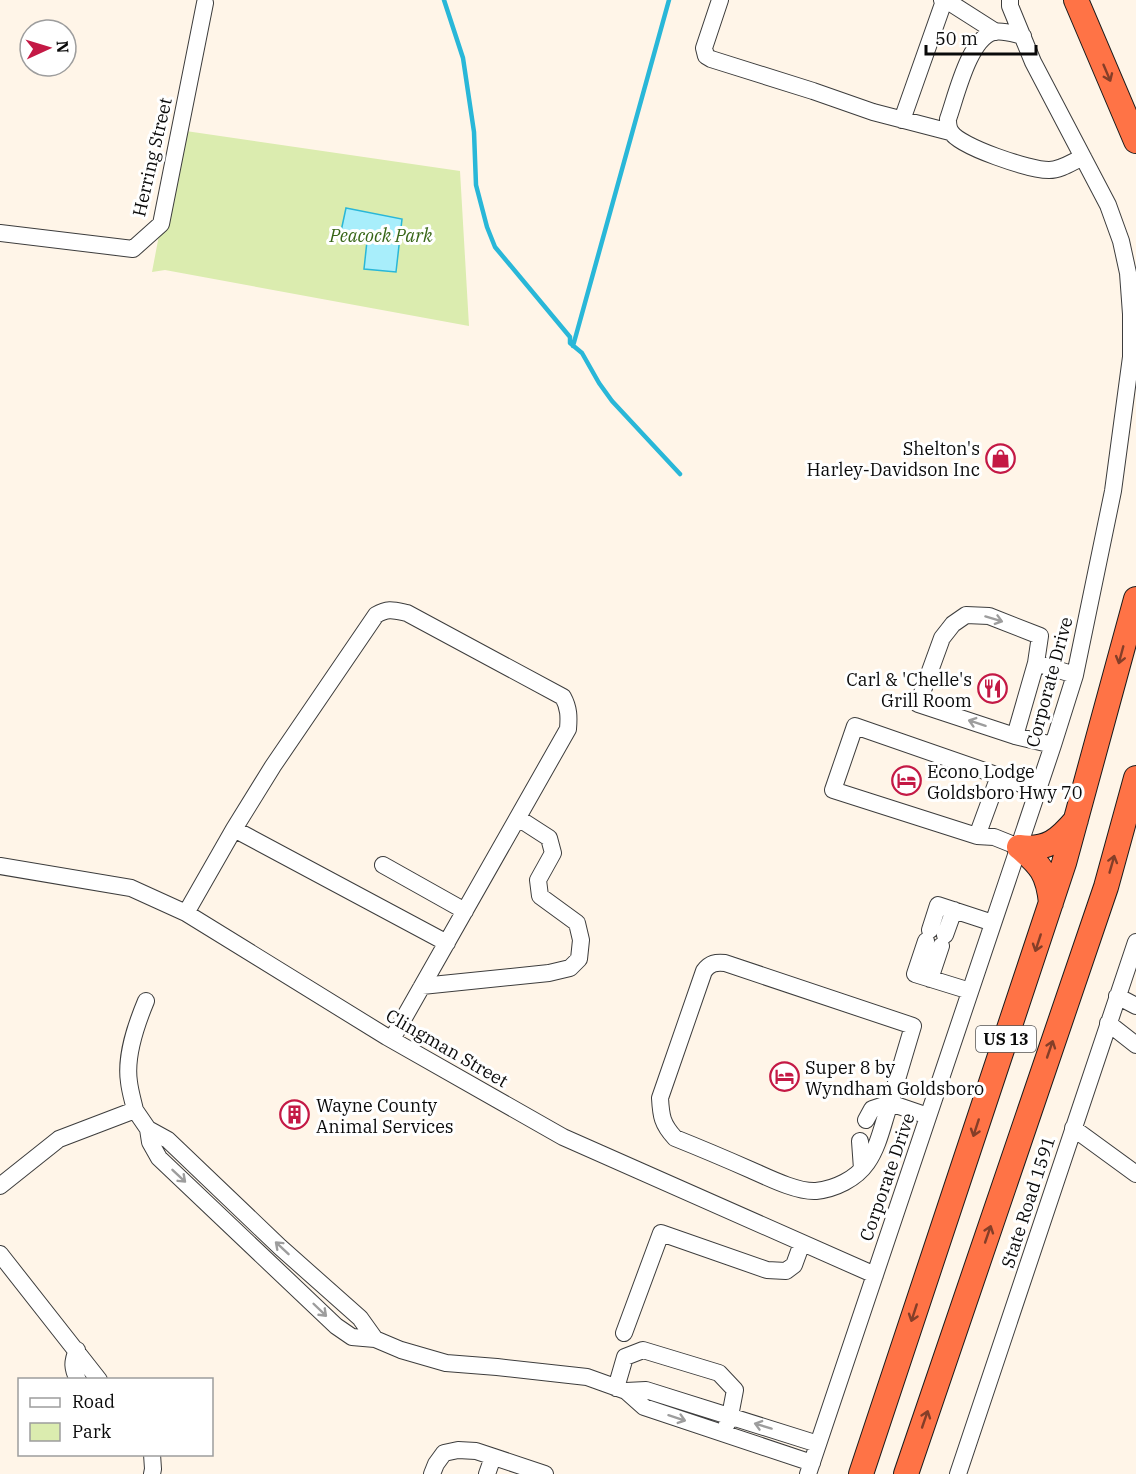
<svg xmlns="http://www.w3.org/2000/svg" width="1136" height="1474" font-family="'IBM Plex Serif',serif">
	<style>
		.green { fill: #dbecaf }
		.water { fill: #a8eefb; stroke: #29b7d8; stroke-width: 1.5 }
		.lines { fill: none; stroke-linecap: round; stroke-linejoin: round }
		.stream { stroke: #29b7d8; stroke-width: 4.5 }
		.minor-casing { stroke: #3d3d3d; stroke-width: 18 }
		.highway-casing { stroke: #1b1b1b; stroke-width: 26 }
		.minor { stroke: #fff; stroke-width: 16 }
		.highway { stroke: #ff7346; stroke-width: 24 }
		.oneway { stroke: #843e28 }
		.oneway2 { stroke: #9d9d9d }
		.labels { text-anchor: middle; dominant-baseline: central; stroke-width: 6; stroke-linejoin: round; paint-order: stroke }
		.shield { fill: #fff; stroke: #545454; stroke-width: 1.5 }
		.shield-label { font-size: 16px; font-weight: bold; fill: #0a0a0a }
		.street-label { font-size: 18px; fill: #0a0a0a; stroke: #fff }
		.park-label { font-size: 18px; font-style: italic; fill: #386617; stroke: #fff }
		.poi-label { font-size: 18px; fill: #0a0a0a; stroke: #fff; text-anchor: start }
	</style>
	<rect width="100%" height="100%" fill="#fff5e8"/>
	<!-- green -->
	<path class="green" d="M179 130 460 171 469 326 165 270 152 272Z"/>
	<!-- water -->
	<path class="water" d="M346 208 402 219 396 272 364 269 367 241 340 236Z"/>
	<g class="lines">
		<!-- stream -->
		<path class="stream" d="M444 0 463 58 474 132 476 185 487 227 495 247 570 337V343L582 353 599 383 612 401 680 474
			M573 346 669 0"/>
		<defs>
			<path id="minor" d="M720 0 704 48 706 56 711 59 813 91 873 112 950 132
				M942 0 952 4 996 32
				M1023 36C1014 34 1003 30 994 32 969 38 956 97 948 119 948 124 948 128 951 132 960 147 1030 170 1049 170 1061 170 1072 162 1083 157
				M902 120 944 1
				M0 233 133 249 161 224 205 3
				M1015 736 1036 663
				M1053 745 1015 736 918 704 942 638 953 624 966 615 989 616 1040 636 1036 663 1075 675
				M234 829 447 943
				M977 836 833 790 855 726 999 776
				M1019 847 994 837 977 836 999 776 1038 790
				M383 865 465 911
				M0 866 131 888 186 913 387 1037 563 1137 875 1275
				M186 913 234 829 273 766 376 615C388 608 393 610 407 613L563 697C569 708 569 717 568 729L392 1039
				M930 930 938 905 993 923
				M945 935 954 910
				M926 941 915 974 970 991
				M930 979 941 946
				M422 986 549 973 570 968 579 959 581 940 577 923 540 896 538 880 553 853 549 838 518 818
				M1117 996 1136 1006
				M1108 1023 1136 1045
				M135 1110 148 1129 168 1140 280 1247 360 1318 375 1339 352 1337 336 1326 159 1158 150 1142 148 1129
				M866 1120 872 1109 890 1103 913 1026 725 963C716 962 710 963 704 971L660 1098C661 1116 662 1124 675 1138 700 1148 726 1159 751 1170 769 1178 797 1192 816 1191 835 1189 856 1179 867 1163 879 1146 883 1123 890 1103L928 1116
				M1073 1128 1136 1174
				M860 1141 862 1169
				M0 1186 59 1139 135 1110C133 1101 130 1091 129 1082 125 1056 136 1025 146 1001
				M0 1254 99 1380
				M624 1333 661 1233 767 1270 786 1271 794 1265 802 1243
				M375 1339 401 1350 446 1363 497 1367 587 1377 626 1391 644 1407 812 1463
				M77 1350C72 1362 72 1368 78 1380
				M616 1388 625 1357 643 1350 719 1373 735 1390 730 1416 727 1424
				M626 1391 646 1390 818 1444
				M152 1454 153 1469 152 1474
				M432 1474 436 1464 444 1453 458 1450 476 1451 545 1474
				M487 1474 493 1457
				M808 1474 1053 745 1075 675 1113 491 1131 357V314L1128 273 1121 241 1108 205 1033 62 1010 6V0
				M958 1474 1136 942"/>
			<path id="highway" d="M1076 0 1136 141
				M1019 847C1041 865 1048 874 1051 903
				M1019 847C1047 851 1059 840 1076 820
				M861 1474 1064 863 1136 599
				M906 1474 1106 887 1136 778"/>
		</defs>
		<!-- minor casing -->
		<use href="#minor" class="minor-casing"/>
		<!-- highway casing -->
		<use href="#highway" class="highway-casing"/>
		<!-- minor -->
		<use href="#minor" class="minor"/>
		<!-- highway -->
		<use href="#highway" class="highway"/>
	</g>
	<!-- one-way arrows -->
	<defs><path id="oneway-shaft" d="M-6 0H5M1.5-3L5.5 0L1.5 3" fill="none" stroke-width="1.6" stroke-linecap="round" stroke-linejoin="round" transform="scale(1.5)"/></defs>
	<g class="oneway">
		<use href="#oneway-shaft" transform="translate(1107 73) rotate(67)"/>
		<use href="#oneway-shaft" transform="translate(1121 655) rotate(105)"/>
		<use href="#oneway-shaft" transform="translate(1112 864) rotate(-74)"/>
		<use href="#oneway-shaft" transform="translate(1038 943) rotate(108)"/>
		<use href="#oneway-shaft" transform="translate(1050 1049) rotate(-71)"/>
		<use href="#oneway-shaft" transform="translate(976 1128) rotate(108)"/>
		<use href="#oneway-shaft" transform="translate(988 1234) rotate(-71)"/>
		<use href="#oneway-shaft" transform="translate(914 1313) rotate(108)"/>
		<use href="#oneway-shaft" transform="translate(925 1419) rotate(-71)"/>
	</g>
	<g class="oneway2">
		<use href="#oneway-shaft" transform="translate(994 619) rotate(17)"/>
		<use href="#oneway-shaft" transform="translate(977 723) rotate(-162)"/>
		<use href="#oneway-shaft" transform="translate(179 1176) rotate(43)"/>
		<use href="#oneway-shaft" transform="translate(282 1248) rotate(-137)"/>
		<use href="#oneway-shaft" transform="translate(320 1310) rotate(44)"/>
		<use href="#oneway-shaft" transform="translate(677 1418) rotate(18)"/>
		<use href="#oneway-shaft" transform="translate(763 1426) rotate(-163)"/>
	</g>
	<!-- icons -->
	<defs>
		<symbol id="shop-ring" viewBox="-11 -11 22 22"><circle r="9.5" fill="#fff" stroke="#c41945" stroke-width="1.5"/><path d="M-5-2.5h2.3a2.7 3.5 0 0 1 5.4 0H5L5.5 6h-11ZM-1.5-2.5h3a1.5 2.3 0 0 0-3 0Z" fill="#c41945"/></symbol>
		<symbol id="restaurant-ring" viewBox="-11 -11 22 22"><circle r="9.5" fill="#fff" stroke="#c41945" stroke-width="1.5"/><path d="M-5-6h1v4h1v-4h1v4h1v-4h1v5L-1.5 .5V6h-2V.5L-5-1ZM5-6V6H3V1.5H1.5Q1.5-4 5-6Z" fill="#c41945"/></symbol>
		<symbol id="hotel-ring" viewBox="-11 -11 22 22"><circle r="9.5" fill="#fff" stroke="#c41945" stroke-width="1.5"/><path d="M-6-4.5h1.5V1H6V5H4.5V3h-9V5H-6ZM-4 0a1.8 1.8 0 1 1 3.6 0ZM.5 0V-2.5h3Q6-2.5 6 0Z" fill="#c41945"/></symbol>
		<symbol id="building-ring" viewBox="-11 -11 22 22"><circle r="9.5" fill="#fff" stroke="#c41945" stroke-width="1.5"/><path d="M-4-6H4V6H1V3H-1V6H-4ZM-2.5-4.3h1.7v1.8h-1.7ZM.8-4.3h1.7v1.8H.8ZM-2.5-1h1.7V.8h-1.7ZM.8-1h1.7V.8H.8Z" fill="#c41945"/></symbol>
	</defs>
	<g fill-rule="evenodd">
		<use href="#shop-ring" x="984" y="442" width="33" height="33"/>
		<use href="#restaurant-ring" x="976" y="672" width="33" height="33"/>
		<use href="#hotel-ring" x="890" y="764" width="33" height="33"/>
		<use href="#hotel-ring" x="768" y="1060" width="33" height="33"/>
		<use href="#building-ring" x="278" y="1098" width="33" height="33"/>
	</g>
	<g class="labels">
		<!-- shield labels -->
		<rect class="shield" x="976" y="1026" width="60" height="26" rx="4.5"/>
		<g class="shield-label">
			<text x="1006" y="1039">US 13</text>
		</g>
		<!-- street labels -->
		<g class="street-label">
			<text transform="translate(152 157) rotate(-77)">Herring Street</text>
			<text transform="translate(1049 682) rotate(-75)">Corporate Drive</text>
			<text transform="translate(447 1048) rotate(30)">Clingman Street</text>
			<text transform="translate(887 1177) rotate(-71)">Corporate Drive</text>
			<text transform="translate(1028 1202) rotate(-72)">State Road 1591</text>
		</g>
		<!-- park labels -->
		<g class="park-label">
			<text x="381" y="235">Peacock Park</text>
		</g>
		<!-- poi labels -->
		<g class="poi-label">
			<text x="980" y="448" text-anchor="end">Shelton's<tspan x="980" dy="21">Harley-Davidson Inc</tspan></text>
			<text x="972" y="679" text-anchor="end">Carl &amp; 'Chelle's<tspan x="972" dy="21">Grill Room</tspan></text>
			<text x="927" y="771">Econo Lodge<tspan x="927" dy="21">Goldsboro Hwy 70</tspan></text>
			<text x="805" y="1067">Super 8 by<tspan x="805" dy="21">Wyndham Goldsboro</tspan></text>
			<text x="316" y="1105">Wayne County<tspan x="316" dy="21">Animal Services</tspan></text>
		</g>
	</g>
	<!-- legend -->
	<rect x="18" y="1378" width="195" height="78" fill="#ffffff" stroke="#9d9d9d" stroke-width="1.5"/>
	<rect x="30" y="1398" width="30" height="9" fill="#ffffff" stroke="#9d9d9d" stroke-width="1.5"/>
	<text x="72" y="1408" font-size="18" fill="#0a0a0a">Road</text>
	<rect x="30" y="1423" width="30" height="18" fill="#dbecaf" stroke="#9d9d9d" stroke-width="1.5"/>
	<text x="72" y="1438" font-size="18" fill="#0a0a0a">Park</text>
	<!-- north arrow -->
	<g transform="translate(48 48) rotate(86)"><circle r="28" fill="#ffffff" stroke="#9d9d9d" stroke-width="1.5"/>
	<path d="M0-4.5L10 22L0 15L-10 22Z" fill="#c41945"/>
	<text y="-9" font-size="16" font-weight="bold" text-anchor="middle" fill="#0a0a0a">N</text>
	</g>
	<!-- scale -->
	<path d="M926 45v9h110v-9" fill="none" stroke="#0a0a0a" stroke-width="3"/>
	<text x="935" y="45" font-size="18" fill="#0a0a0a" stroke="#ffffff" stroke-width="4.5" paint-order="stroke">50 m</text>
</svg>
